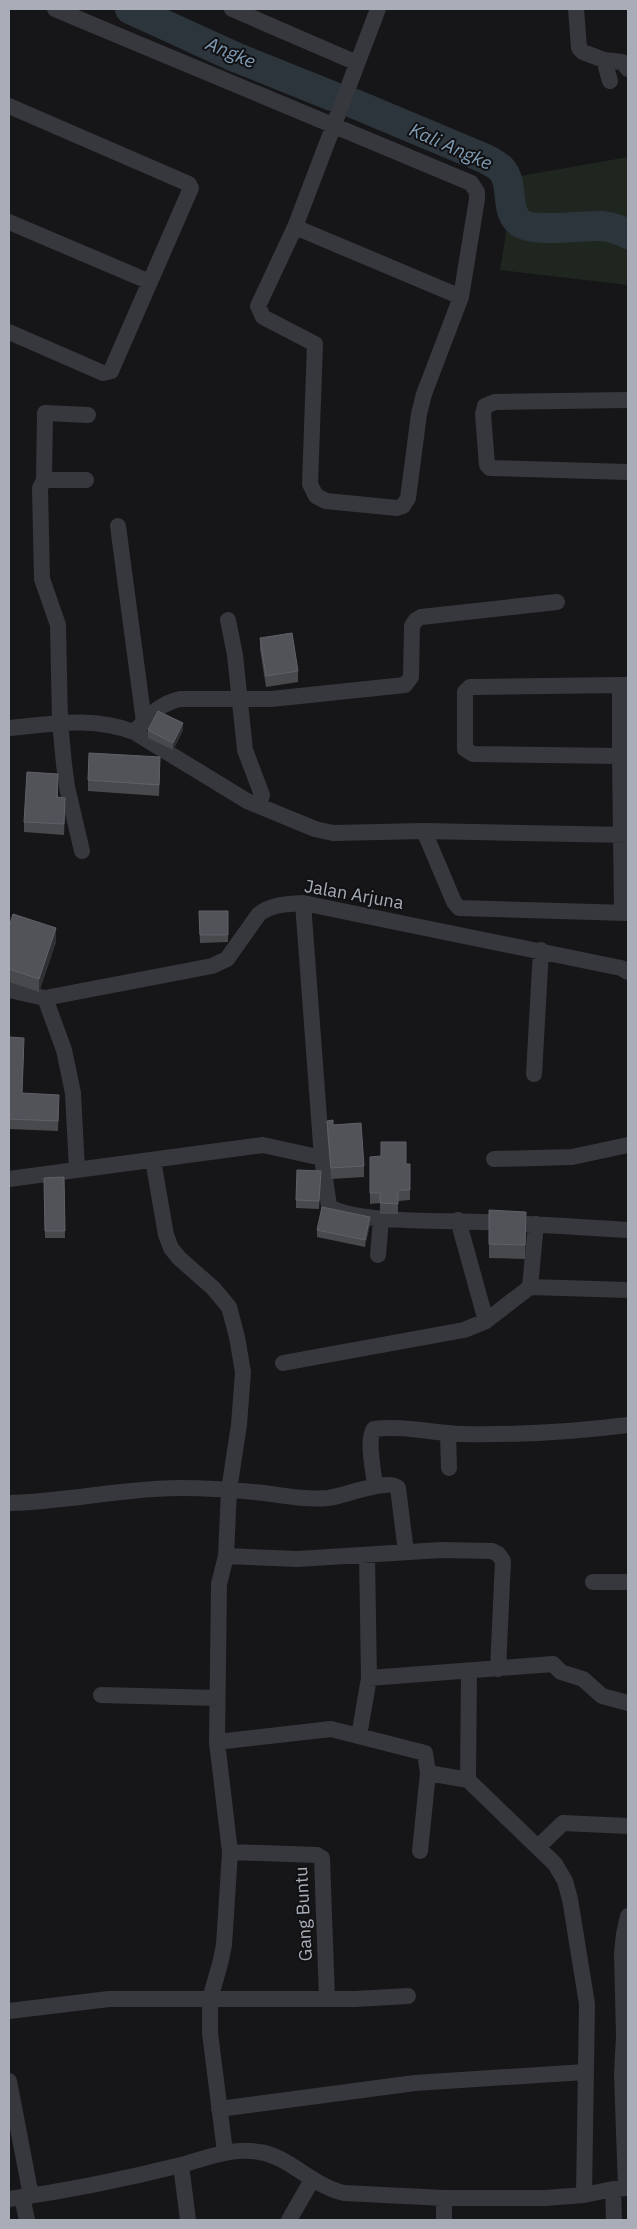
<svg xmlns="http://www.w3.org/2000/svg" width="637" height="2229" font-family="'IBM Plex Sans',sans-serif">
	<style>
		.green { fill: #1e261f }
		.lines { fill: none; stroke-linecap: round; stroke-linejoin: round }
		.river { stroke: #2c353c; stroke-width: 30 }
		.street { stroke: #37383d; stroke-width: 16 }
		.wall { fill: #47494d }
		.shaded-wall { fill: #2f3033 }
		.building { fill: #525359; stroke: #5f6168 }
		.labels { text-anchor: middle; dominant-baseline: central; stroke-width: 4; stroke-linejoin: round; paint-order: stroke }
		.street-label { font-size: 18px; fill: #a8adb8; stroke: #111113 }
		.water-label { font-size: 19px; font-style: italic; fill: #7f9bb3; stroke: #111113 }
	</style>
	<rect width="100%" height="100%" fill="#161618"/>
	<!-- green -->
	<path class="green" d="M628 157V285L500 270 515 177Z"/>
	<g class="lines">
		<!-- river -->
		<path class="river" d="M130 9 235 57 332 96
			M355 104 486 159C491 162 498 165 502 170 514 184 505 208 518 221 531 234 584 225 602 226 612 227 620 230 628 234"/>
		<!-- street -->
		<path class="street" d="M55 9 471 183 477 192V199L461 297
			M232 9 357 63
			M576 9 579 48 583 52 604 60 610 81
			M604 60 622 62 628 69
			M9 106 189 184 191 188 111 371 103 373 9 332
			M9 222 150 282
			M295 227 461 297 424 394 419 414 408 498 403 506 397 508 326 501 316 496 310 484 315 344 263 317 258 306 295 227 378 9
			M628 400 495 402 485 406 483 414 487 465 490 468 628 472
			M44 480 45 413 88 415
			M118 526 144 722
			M228 620 235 655 245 750 262 795 259 806
			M620 685V756L473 754 465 749V692L470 687H474L620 685H628
			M9 728C52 724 92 716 134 732L247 801 315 829 333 833 424 831 628 835
			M134 732C149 717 158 704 180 699H271L405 685 411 677 412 626 416 620 421 617 557 602
			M424 831 454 902 459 908 628 913
			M82 851 67 787 64 764 60 722 58 625 42 579 40 488 44 480H86
			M303 903 322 1158 329 1206C354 1224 449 1220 483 1222 532 1224 580 1227 628 1230
			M622 912 620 756H628
			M9 990 45 998 212 966 227 959 259 914C272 904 288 904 303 903L621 968 628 972
			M45 998 64 1050 73 1093 77 1170
			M534 1074 541 950
			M494 1159 572 1157 628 1145
			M153 1160 166 1235 171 1248 179 1258 213 1288 229 1307 237 1337 243 1372 239 1425 229 1490 226 1556 219 1584 217 1742 230 1852 224 1945 220 1964 210 1999V2033L225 2152
			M9 1179 263 1145 322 1158
			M458 1220 486 1321
			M536 1224 530 1287 628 1290
			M378 1255 381 1219
			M283 1363 464 1330 486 1321 530 1287
			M448 1433 449 1468
			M375 1486C374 1472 366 1440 374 1429 403 1425 432 1433 461 1434 517 1435 573 1432 628 1425
			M9 1503C66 1502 123 1488 180 1488 208 1488 236 1490 264 1493 285 1496 307 1500 328 1498 344 1496 388 1478 398 1488L406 1552
			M226 1556 297 1559 441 1550 492 1551 498 1554 503 1561 498 1669
			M593 1582H628
			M369 1678 553 1664 561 1672 583 1679 602 1696 628 1703
			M101 1695 217 1698
			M359 1736 369 1678 367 1555
			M217 1742 331 1729 425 1753 428 1773 420 1851
			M428 1773 468 1780 555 1864 565 1881 570 1899 587 2004 584 2195
			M468 1780 469 1671
			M538 1847 563 1823 628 1826
			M230 1852 317 1855 322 1858 327 1999
			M9 2011 109 1999H355L408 1996
			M9 2081 31 2196
			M219 2109 415 2083 585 2072
			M181 2165 188 2220
			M626 2188 622 2074 624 2036 622 1953 624 1934 628 1916
			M613 2189 614 2220
			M22 2197 27 2220
			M444 2198V2220
			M9 2199C66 2191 125 2179 181 2165 207 2158 232 2147 259 2152 289 2156 312 2186 344 2193L444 2198H545L584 2195 613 2189 628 2188
			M289 2220 312 2180"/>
	</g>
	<!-- wall -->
	<path class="wall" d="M260 638 298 671V682L266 687 260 649Z
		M148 730H183L173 750 148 738Z
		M160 768 159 796 88 791V780Z
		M58 785V797L65 808 64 835 24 832V822Z
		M199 911H228V942L200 943Z
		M9 927 56 942 39 992 9 982Z
		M9 1037 24 1048 22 1093 59 1105 58 1131 9 1129Z
		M327 1121 333 1125 364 1166V1177L331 1179 327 1132Z
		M370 1157 406 1164H410V1200L398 1201V1214H380V1203L370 1204Z
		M64 1177 65 1238H45L44 1178Z
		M321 1178 319 1209 296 1208V1200Z
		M489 1210 526 1226 525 1259 489 1258Z
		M370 1224 365 1247 317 1237V1230Z"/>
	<!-- shaded-wall -->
	<path class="shaded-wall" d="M183 723V730L173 750V743Z
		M160 757V768L159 796V785Z
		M65 798V808L64 835V824Z
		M56 928V942L39 992V979Z
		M526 1212V1226L525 1259V1245Z
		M370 1217V1224L365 1247V1240Z"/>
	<!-- building -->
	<path class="building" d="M292 633 298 671 266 676 260 638Z
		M158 711 183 723 173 743 148 730Z
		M89 753 160 757 159 785 88 780Z
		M27 772 58 774 57 797 65 798 64 824 24 822Z
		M199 911H228V935H200Z
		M13 914 56 928 39 979 9 969V927Z
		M9 1037 24 1038 22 1093 59 1095 58 1121 9 1119Z
		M333 1120V1125L361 1123 364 1166 331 1168 327 1121Z
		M381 1142H406V1164H410V1190H398V1204L380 1203V1193H370V1157L381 1156Z
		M297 1170 321 1171 319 1201 296 1200Z
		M64 1177 65 1231H45L44 1178Z
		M322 1207 370 1217 365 1240 317 1230Z
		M489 1210 526 1212 525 1245 489 1244Z"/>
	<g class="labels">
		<!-- street labels -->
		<g class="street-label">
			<text transform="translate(354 894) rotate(10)">Jalan Arjuna</text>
			<text transform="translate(303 1914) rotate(-93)">Gang Buntu</text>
		</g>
		<!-- water labels -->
		<g class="water-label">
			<text transform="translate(231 52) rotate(23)">Angke</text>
			<text transform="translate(451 146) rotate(24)">Kali Angke</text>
		</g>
	</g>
	<!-- border -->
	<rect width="637" height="2229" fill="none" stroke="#a8adb8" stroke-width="20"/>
</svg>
